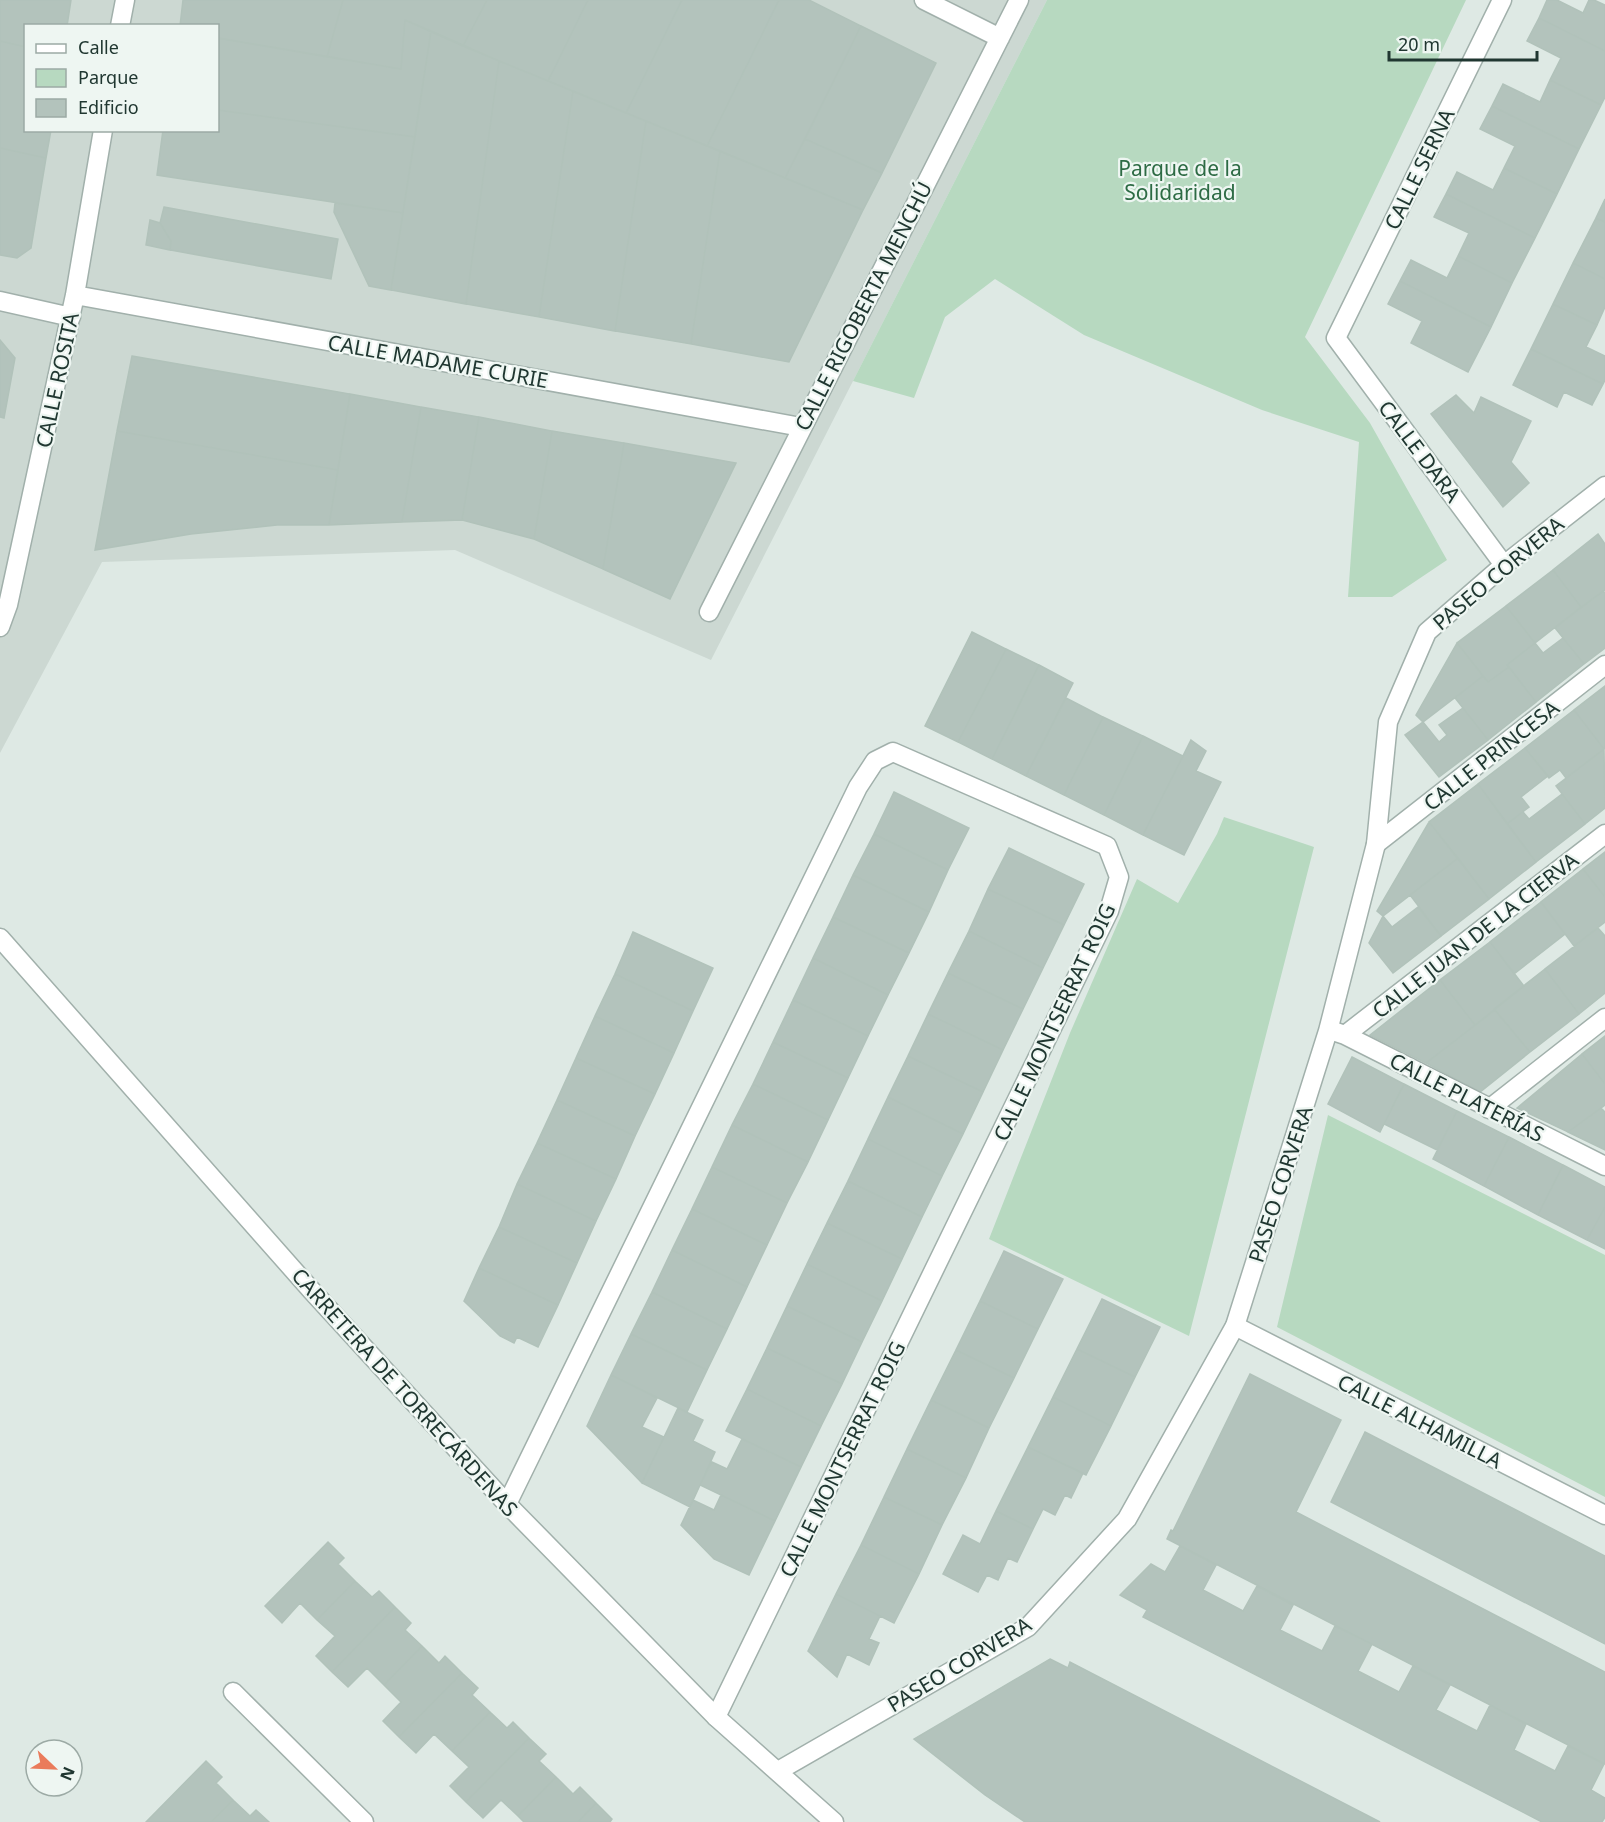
<svg xmlns="http://www.w3.org/2000/svg" width="1605" height="1822" font-family="'Noto Sans',sans-serif">
	<style>
		.built { fill: #ccd8d2; fill-rule: evenodd }
		.green { fill: #b7d9c0 }
		.building { fill: #b3c3bc; stroke: #b1c2ba; stroke-width: 1.5 }
		.lines { fill: none; stroke-linecap: round; stroke-linejoin: round }
		.service-casing { stroke: #a1b0ab; stroke-width: 21 }
		.minor-casing { stroke: #a1b0ab; stroke-width: 21 }
		.tertiary-casing { stroke: #a1b0ab; stroke-width: 21 }
		.service { stroke: #fff; stroke-width: 18 }
		.minor { stroke: #fff; stroke-width: 18 }
		.tertiary { stroke: #fff; stroke-width: 18 }
		.labels { text-anchor: middle; dominant-baseline: central; stroke-width: 4.5; stroke-linejoin: round; paint-order: stroke }
		.park-label { font-size: 21px; fill: #2d6b44; stroke: #eef6f2 }
		.street-label { font-size: 21px; fill: #203731; stroke: #eef6f2 }
	</style>
	<rect width="100%" height="100%" fill="#dee9e4"/>
	<!-- built -->
	<path class="built" d="M0 0H1047L711 660 455 550 102 562 0 753ZM26 26H218V130H26Z"/>
	<!-- green -->
	<path class="green" d="M1047 0H1466L1305 337 1370 423 1447 560 1392 597H1348L1359 442 1262 410 1084 335 995 279 945 317 914 398 853 381Z
		M1224 817 1314 847 1189 1336 989 1239 1070 1033 1137 879 1178 903 1217 834Z
		M1328 1115 1605 1255V1497L1277 1327Z"/>
	<!-- building -->
	<path class="building" d="M0 0H71L67 26H26V47L0 41Z
		M183 0H343L327 57 218 38V26H180Z
		M343 0H487L463 46 405 20 401 69 327 57Z
		M487 0H588L548 81 463 46Z
		M588 0H682L626 113 548 81Z
		M682 0H779L707 146 626 113Z
		M779 0H809L861 26 785 178 707 146Z
		M1547 0H1557L1583 13 1589 0H1594L1605 5V51L1539 18Z
		M1539 18 1605 51V97L1601 105 1550 80 1561 58 1527 41Z
		M405 20 431 31 415 137 218 110V38L401 69Z
		M861 26 936 63 882 173 805 139Z
		M431 31 499 61 466 304 391 290Z
		M0 41 26 47V130H51L46 158 0 148Z
		M499 61 573 91 539 317 466 304Z
		M1550 80 1601 105 1579 149 1492 106 1503 84 1540 102Z
		M573 91 646 121 615 331 539 317Z
		M1492 106 1579 149 1557 194 1504 168 1515 146 1480 129Z
		M218 110 415 137 403 213 157 175 163 130H218Z
		M646 121 720 151 691 344 615 331Z
		M805 139 882 173 863 210 785 178Z
		M0 148 46 158 31 248 17 258 0 255Z
		M720 151 863 210 789 362 691 344Z
		M1504 168 1557 194 1535 238 1446 194 1457 172 1493 190Z
		M1446 194 1535 238 1512 283 1458 256 1469 233 1434 217Z
		M1605 199V222L1596 218Z
		M335 203 403 213 391 290 369 286 334 212Z
		M164 207 338 239 331 279 170 250 171 241 160 223Z
		M1596 218 1605 222V279L1573 263Z
		M150 220 160 223 171 241 170 250 146 245Z
		M1458 256 1512 283 1491 327 1400 281 1411 260 1447 278Z
		M1573 263 1605 279V307L1597 325 1553 304Z
		M1400 281 1491 327 1468 372 1411 343 1422 321 1388 304Z
		M1553 304 1597 325 1586 347 1605 356V380L1603 384 1531 349Z
		M0 340 15 358 4 418 0 417Z
		M1531 349 1603 384 1592 405 1564 392 1557 407 1513 385Z
		M132 356 350 394 338 470 117 431Z
		M350 394 421 407 402 522 329 525Z
		M1456 395 1474 413 1481 397 1531 421 1511 462 1529 483 1503 507 1431 414Z
		M421 407 479 417 462 520 402 522Z
		M479 417 552 431 534 539 462 520Z
		M117 431 338 470 329 525H277L191 534 95 550Z
		M552 431 624 443 603 569 534 539Z
		M624 443 736 463 670 599 603 569Z
		M1598 534 1605 544V590L1581 607 1553 570Z
		M1553 570 1581 607 1535 643 1506 606Z
		M1603 591 1605 593V648L1584 664 1555 628Z
		M1506 606 1535 643 1507 665 1509 667 1488 682 1457 643Z
		M972 632 1006 649 958 742 925 726Z
		M1563 638 1584 664 1536 702 1507 665 1535 643 1543 653Z
		M1457 643 1483 676 1423 722 1416 715Z
		M1006 649 1039 665 992 759 958 742Z
		M1039 665 1073 683 1026 776 992 759Z
		M1509 667 1536 702 1488 740 1455 698 1483 676 1488 682Z
		M1605 686V748L1604 749 1574 710Z
		M1066 698 1103 717 1064 795 1026 776Z
		M1463 708 1488 740 1439 777 1405 735 1423 722 1439 742 1447 735 1439 725Z
		M1574 710 1604 749 1566 778 1560 770 1549 778 1525 748Z
		M1103 717 1143 736 1104 815 1064 795Z
		M1143 736 1183 756 1143 835 1104 815Z
		M1191 740 1206 751 1196 771 1221 782 1184 855 1143 835Z
		M1525 748 1548 776 1521 797 1529 807 1507 824 1478 784Z
		M1604 749 1605 808 1585 824 1556 786Z
		M1478 784 1536 862 1489 899 1429 822Z
		M894 792 969 828 948 870 874 834Z
		M1562 794 1585 824 1536 862 1507 824 1523 812 1529 819Z
		M1429 822 1458 858 1383 916 1377 911Z
		M874 834 948 870 929 912 853 875Z
		M1009 848 1084 884 1064 925 988 889Z
		M1605 852V897L1583 869Z
		M1458 858 1489 899 1441 936 1410 895Z
		M1583 869 1605 897V922L1574 946 1541 902Z
		M853 875 929 912 909 953 833 917Z
		M988 889 1064 925 1043 968 969 931Z
		M1541 902 1565 934 1514 974 1490 942Z
		M1418 907 1441 936 1393 973 1369 943 1383 916 1392 927Z
		M833 917 909 953 888 995 813 958Z
		M1598 928 1605 936V993L1579 1014 1545 969Z
		M969 931 1043 968 1023 1009 948 973Z
		M633 932 713 968 693 1011 615 974Z
		M1490 942 1524 986 1475 1025 1440 980Z
		M813 958 888 995 868 1036 793 1000Z
		M1545 969 1579 1014 1530 1052 1494 1009Z
		M948 973 1023 1009 1003 1050 928 1014Z
		M615 974 693 1011 674 1053 595 1016Z
		M1440 980 1475 1025 1426 1063 1370 1035Z
		M793 1000 868 1036 848 1078 773 1042Z
		M1495 1010 1530 1052 1480 1092 1426 1063Z
		M928 1014 1003 1050 983 1092 908 1056Z
		M595 1016 674 1053 655 1094 576 1058Z
		M1605 1036V1084L1582 1054Z
		M773 1042 848 1078 828 1120 753 1084Z
		M1582 1054 1605 1084V1105L1568 1132 1517 1108Z
		M908 1056 983 1092 963 1134 888 1097Z
		M1352 1057 1404 1084 1380 1132 1328 1104Z
		M576 1058 655 1094 635 1136 557 1100Z
		M753 1084 828 1120 808 1162 732 1125Z
		M1404 1084 1457 1111 1437 1150 1384 1124Z
		M888 1097 963 1134 942 1176 868 1139Z
		M557 1100 635 1136 616 1179 537 1143Z
		M1601 1108 1605 1112V1150L1568 1132Z
		M1457 1111 1509 1137 1484 1186 1433 1159Z
		M732 1125 808 1162 787 1203 712 1167Z
		M1509 1137 1563 1165 1538 1215 1484 1186Z
		M868 1139 942 1176 922 1217 848 1181Z
		M537 1143 616 1179 596 1221 517 1184Z
		M1563 1165 1605 1187V1207L1587 1240 1538 1215Z
		M712 1167 787 1203 767 1245 692 1209Z
		M848 1181 922 1217 902 1259 827 1223Z
		M517 1184 596 1221 577 1263 499 1227Z
		M1605 1207V1249L1587 1240Z
		M692 1209 767 1245 747 1287 672 1250Z
		M827 1223 902 1259 882 1301 807 1264Z
		M499 1227 577 1263 558 1305 479 1268Z
		M672 1250 747 1287 727 1329 652 1292Z
		M1004 1251 1063 1279 1038 1329 980 1301Z
		M807 1264 882 1301 862 1342 787 1306Z
		M479 1268 558 1305 538 1347 517 1337 514 1343 500 1336 464 1301Z
		M652 1292 727 1329 707 1370 631 1334Z
		M1102 1299 1160 1327 1135 1377 1077 1349Z
		M980 1301 1038 1329 1014 1378 956 1350Z
		M787 1306 862 1342 842 1384 767 1348Z
		M631 1334 707 1370 687 1412 611 1375Z
		M767 1348 842 1384 821 1426 747 1389Z
		M1077 1349 1135 1377 1111 1426 1053 1397Z
		M956 1350 1014 1378 989 1428 931 1400Z
		M1250 1374 1341 1420 1296 1512 1605 1672V1764L1167 1539 1171 1530 1173 1531Z
		M611 1375 657 1398 642 1427 664 1437 642 1483 587 1426Z
		M747 1389 821 1426 801 1467 726 1431Z
		M1053 1397 1111 1426 1086 1475 1028 1447Z
		M931 1400 989 1428 966 1478 907 1449Z
		M678 1408 703 1420 693 1441 715 1452 690 1507 642 1483Z
		M1365 1432 1605 1556V1644L1331 1502Z
		M742 1439 801 1467 775 1521 700 1485 712 1462 727 1469Z
		M1028 1447 1083 1473 1071 1498 1065 1495 1055 1515 1043 1509 1033 1529 996 1511Z
		M907 1449 966 1478 942 1525 884 1497Z
		M721 1495 775 1521 749 1575 714 1559 681 1525 693 1500 714 1510Z
		M884 1497 942 1525 919 1574 861 1545Z
		M996 1511 1033 1529 1017 1562 1008 1558 998 1580 987 1575 978 1592 943 1574 963 1535 980 1544Z
		M328 1542 344 1558 338 1564 355 1581 317 1620 300 1603 282 1623 265 1606Z
		M861 1545 919 1574 894 1623 836 1594Z
		M1180 1546 1216 1565 1203 1590 1243 1611 1257 1586 1293 1605 1280 1630 1322 1651 1335 1626 1372 1644 1358 1671 1399 1692 1413 1666 1450 1685 1436 1710 1477 1731 1490 1705 1526 1724 1514 1750 1555 1771 1568 1746 1604 1764 1591 1790 1605 1798V1817L1602 1822H1542L1143 1617 1147 1610 1120 1595 1151 1564 1165 1572Z
		M355 1581 372 1597 379 1591 395 1607 332 1672 316 1656 335 1636 317 1620Z
		M836 1594 880 1616 869 1639 879 1643 869 1665 847 1654 837 1677 808 1651Z
		M395 1607 411 1623 405 1630 422 1646 384 1685 367 1668 348 1687 332 1672Z
		M422 1646 439 1663 445 1656 462 1673 399 1737 383 1721 401 1702 384 1685Z
		M1050 1659 1068 1668 1070 1662 1380 1822H1025L985 1795 914 1739Z
		M462 1673 478 1688 472 1695 490 1712 452 1751 434 1734 416 1753 399 1737Z
		M490 1712 507 1728 513 1722 529 1738 466 1802 450 1786 469 1767 452 1751Z
		M529 1738 546 1754 539 1761 556 1777 518 1816 501 1800 483 1818 466 1802Z
		M206 1761 222 1777 216 1783 233 1800 211 1822H146Z
		M556 1777 573 1794 580 1787 596 1803 578 1822H524L518 1816Z
		M233 1800 250 1816 256 1810 269 1822H211Z
		M596 1803 612 1819 610 1822H578Z"/>
	<g class="lines">
		<defs>
			<path id="service" d="M507 1504 858 787 875 761 893 752 1107 846 1119 877 1109 911 716 1717"/>
			<path id="minor" d="M924 0 1000 38
				M1502 0 1336 338 1504 565
				M120 26 125 0
				M75 295 801 427
				M0 301 71 317
				M709 612 1019 0
				M0 627 8 605 75 295 103 130
				M1376 844 1605 665
				M1336 1032 1345 1035 1605 1166
				M1345 1035 1605 834
				M1489 1109 1605 1018
				M1235 1326 1605 1515
				M233 1692 364 1822"/>
			<path id="tertiary" d="M0 938 312 1291 507 1504 716 1717 834 1822
				M778 1771 1028 1627 1127 1519 1235 1326 1328 1031 1376 844 1388 722 1427 632 1504 565 1605 486"/>
		</defs>
		<!-- service casing -->
		<use href="#service" class="service-casing"/>
		<!-- minor casing -->
		<use href="#minor" class="minor-casing"/>
		<!-- tertiary casing -->
		<use href="#tertiary" class="tertiary-casing"/>
		<!-- service -->
		<use href="#service" class="service"/>
		<!-- minor -->
		<use href="#minor" class="minor"/>
		<!-- tertiary -->
		<use href="#tertiary" class="tertiary"/>
	</g>
	<g class="labels">
		<!-- park labels -->
		<g class="park-label">
			<text x="1180" y="168">Parque de la<tspan x="1180" dy="24">Solidaridad</tspan></text>
		</g>
		<!-- street labels -->
		<g class="street-label">
			<text transform="translate(1419 169) rotate(-64)">CALLE SERNA</text>
			<text transform="translate(863 306) rotate(-63)">CALLE RIGOBERTA MENCHÚ</text>
			<text transform="translate(438 361) rotate(10)">CALLE MADAME CURIE</text>
			<text transform="translate(57 380) rotate(-78)">CALLE ROSITA</text>
			<text transform="translate(1420 451) rotate(53)">CALLE DARA</text>
			<text transform="translate(1498 573) rotate(-40)">PASEO CORVERA</text>
			<text transform="translate(1491 755) rotate(-38)">CALLE PRINCESA</text>
			<text transform="translate(1475 935) rotate(-38)">CALLE JUAN DE LA CIERVA</text>
			<text transform="translate(1054 1022) rotate(-65)">CALLE MONTSERRAT ROIG</text>
			<text transform="translate(1467 1097) rotate(27)">CALLE PLATERÍAS</text>
			<text transform="translate(1280 1184) rotate(-72)">PASEO CORVERA</text>
			<text transform="translate(405 1392) rotate(48)">CARRETERA DE TORRECÁRDENAS</text>
			<text transform="translate(1420 1421) rotate(27)">CALLE ALHAMILLA</text>
			<text transform="translate(842 1459) rotate(-64)">CALLE MONTSERRAT ROIG</text>
			<text transform="translate(959 1664) rotate(-31)">PASEO CORVERA</text>
		</g>
	</g>
	<!-- legend -->
	<rect x="24" y="24" width="195" height="108" fill="#eef6f2" stroke="#9caaa5" stroke-width="1.5"/>
	<rect x="36" y="44" width="30" height="9" fill="#ffffff" stroke="#9caaa5" stroke-width="1.5"/>
	<text x="78" y="54" font-size="18" fill="#203731">Calle</text>
	<rect x="36" y="69" width="30" height="18" fill="#b7d9c0" stroke="#9caaa5" stroke-width="1.5"/>
	<text x="78" y="84" font-size="18" fill="#203731">Parque</text>
	<rect x="36" y="99" width="30" height="18" fill="#b3c3bc" stroke="#9caaa5" stroke-width="1.5"/>
	<text x="78" y="114" font-size="18" fill="#203731">Edificio</text>
	<!-- north arrow -->
	<g transform="translate(54 1768) rotate(113)"><circle r="28" fill="#eef6f2" stroke="#9caaa5" stroke-width="1.5"/>
	<path d="M0-4.5L10 22L0 15L-10 22Z" fill="#ea7b5b"/>
	<text y="-9" font-size="16" font-weight="bold" text-anchor="middle" fill="#203731">N</text>
	</g>
	<!-- scale -->
	<path d="M1389 51v9h148v-9" fill="none" stroke="#203731" stroke-width="3"/>
	<text x="1398" y="51" font-size="18" fill="#203731" stroke="#eef6f2" stroke-width="4.5" paint-order="stroke">20 m</text>
</svg>
